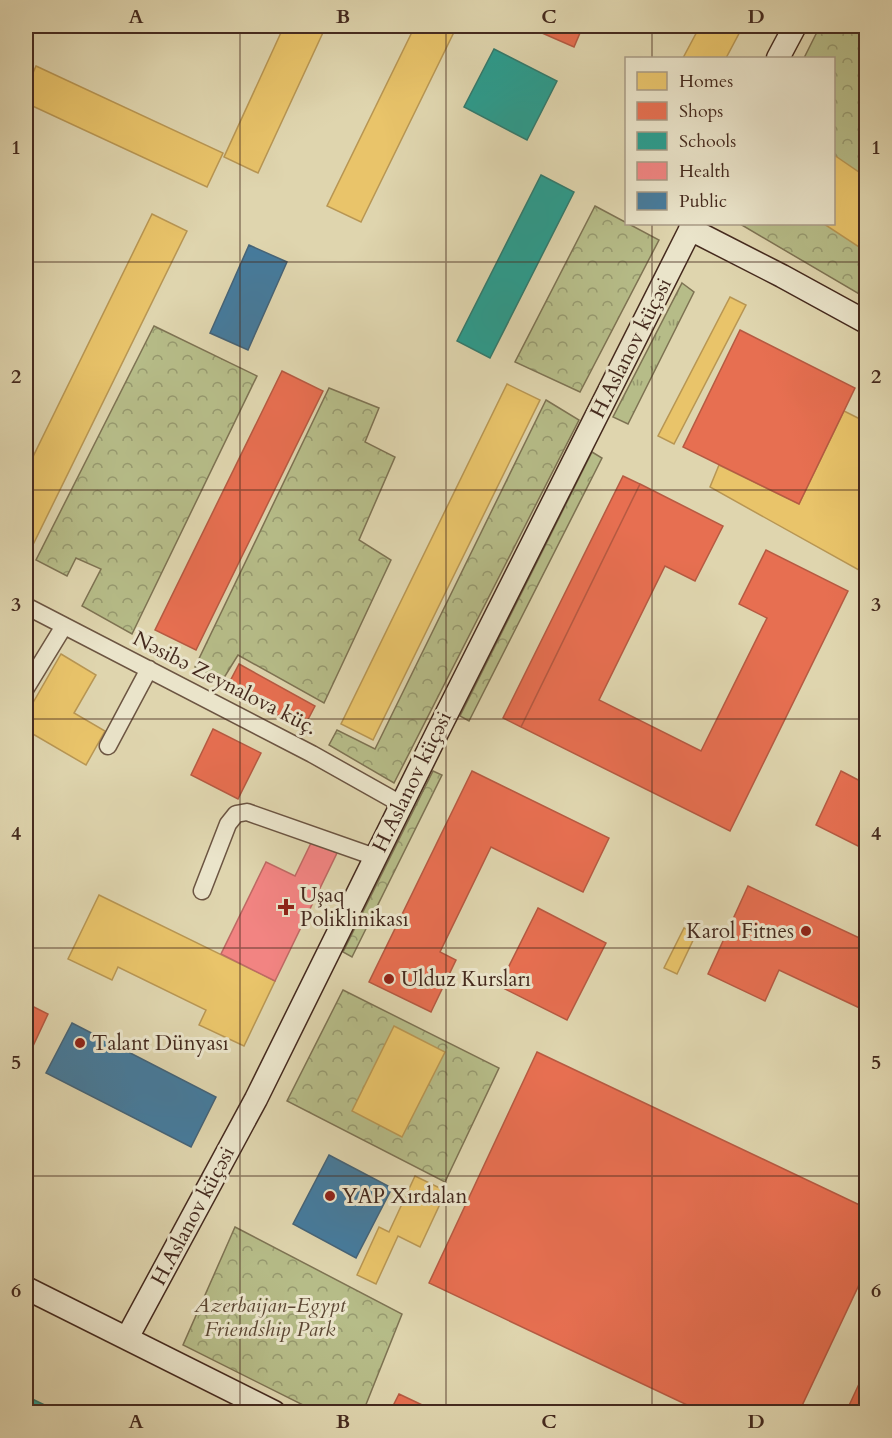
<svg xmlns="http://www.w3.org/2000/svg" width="892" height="1438" font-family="Cardo,serif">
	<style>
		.grass { fill: url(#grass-tufts); stroke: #7e7353; stroke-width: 1.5 }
		.park { fill: url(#park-crowns); stroke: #7e7353; stroke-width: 1.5 }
		.homes { fill: #e9c46a; stroke: #b89653; stroke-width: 1.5 }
		.shops { fill: #e76f51; stroke: #b65a42; stroke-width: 1.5 }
		.schools { fill: #2a9d8f; stroke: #327a6d; stroke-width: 1.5 }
		.health { fill: #f28482; stroke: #be6964; stroke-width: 1.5 }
		.public { fill: #457b9d; stroke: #456377; stroke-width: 1.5 }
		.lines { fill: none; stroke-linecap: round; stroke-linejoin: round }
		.street-casing { stroke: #6c5542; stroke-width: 19 }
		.secondary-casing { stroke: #452a1e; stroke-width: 25 }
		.street { stroke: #eae4ca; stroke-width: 16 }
		.secondary { stroke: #eae4ca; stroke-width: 22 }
		.grid { fill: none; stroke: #452a1e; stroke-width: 1.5; stroke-opacity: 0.55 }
		.poi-dot { fill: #8f2418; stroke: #eae4ca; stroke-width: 2 }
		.labels { text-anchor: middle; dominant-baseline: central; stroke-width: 6; stroke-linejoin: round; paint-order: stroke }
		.street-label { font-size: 21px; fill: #452a1e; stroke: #eae4ca }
		.poi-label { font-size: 21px; fill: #452a1e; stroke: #eae4ca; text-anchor: start }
		.park-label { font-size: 21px; font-style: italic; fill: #5c4733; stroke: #eae4ca }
		.neatline { fill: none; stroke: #452a1e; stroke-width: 2 }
		.grid-label { font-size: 20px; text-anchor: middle; font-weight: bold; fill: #452a1e }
	</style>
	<defs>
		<pattern id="grass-tufts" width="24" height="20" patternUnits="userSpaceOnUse" patternTransform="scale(1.5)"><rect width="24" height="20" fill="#b6bc88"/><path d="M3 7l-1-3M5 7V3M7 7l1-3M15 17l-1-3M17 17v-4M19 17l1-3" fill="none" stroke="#96996f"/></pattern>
		<pattern id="park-crowns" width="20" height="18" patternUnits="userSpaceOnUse" patternTransform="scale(1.5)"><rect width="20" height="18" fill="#b6bc88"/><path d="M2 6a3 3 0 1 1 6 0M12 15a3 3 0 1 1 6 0" fill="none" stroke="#96996f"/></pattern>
	</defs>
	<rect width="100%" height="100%" fill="#dfd5ae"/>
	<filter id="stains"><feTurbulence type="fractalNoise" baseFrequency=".00333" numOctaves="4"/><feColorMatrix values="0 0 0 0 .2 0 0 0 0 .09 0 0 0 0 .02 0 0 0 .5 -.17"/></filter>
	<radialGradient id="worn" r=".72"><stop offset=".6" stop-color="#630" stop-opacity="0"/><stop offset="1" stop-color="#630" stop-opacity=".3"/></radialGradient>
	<!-- grass -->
	<path class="grass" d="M682 283 694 292 628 424 613 417Z"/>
	<!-- park -->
	<path class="park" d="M820 26H866V298L740 224H834V58H804Z
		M595 206 659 240 580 392 515 362Z
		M154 326 257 376 132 634 82 606 101 569 76 558 67 576 36 560Z
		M329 388 379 408 365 442 395 457 359 540 391 560 324 703 238 655 222 681 195 667Z
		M546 400 579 420 394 783 329 745 337 730 375 749Z
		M592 452 602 458 469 721 460 716Z
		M433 771 442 775 352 957 343 952Z
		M343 990 499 1068 445 1182 287 1101Z
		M235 1227 402 1314 363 1412H317L183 1345Z"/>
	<!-- homes -->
	<path class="homes" d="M284 26H326L258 173 224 157Z
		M415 26H457L361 222 327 206Z
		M700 26H743L726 58H683Z
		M36 66 223 153 207 187 26 103V89Z
		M834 155 866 177V235L859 247 824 224H834Z
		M152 214 187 231 26 559V471Z
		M730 297 746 305 674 444 658 436Z
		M507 384 540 400 373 740 341 724Z
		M844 411 866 422V574L710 487 719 465 799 504Z
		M61 654 96 675 74 713 105 731 86 765 26 730V715Z
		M99 895 275 981 244 1046 199 1025 206 1010 118 967 112 980 68 959Z
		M684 928 696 934 677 974 664 968Z
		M394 1026 445 1052 402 1137 352 1111Z
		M415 1176 446 1191 420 1247 398 1236 376 1284 357 1275 379 1227 389 1232Z"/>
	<!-- shops -->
	<path class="shops" d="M526 26H583L574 47Z
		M740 330 855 388 799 504 683 447Z
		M282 371 323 391 196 650 155 630Z
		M623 476 640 484 521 727 503 718Z
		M640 484 723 526 695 581 665 566 599 700 701 751 767 618 739 604 766 550 848 591 730 831 521 727Z
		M239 664 315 706 303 729 227 687Z
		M213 729 261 753 238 799 191 775Z
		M472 771 609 838 583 892 491 847 440 952 456 960 431 1012 369 982Z
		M841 771 866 784V850L816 825Z
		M748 886 866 941V1011L779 970 765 1001 708 974Z
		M538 908 606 943 567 1020 499 986Z
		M26 1003 48 1014 26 1061Z
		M537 1052 866 1208V1270L799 1412H702L429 1283Z
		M866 1369V1412H846Z
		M399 1394 437 1412H401L392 1408Z"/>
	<!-- schools -->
	<path class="schools" d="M494 49 557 81 527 140 464 107Z
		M541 175 574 192 490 358 457 341Z
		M26 1396 59 1412H26Z"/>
	<!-- health -->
	<path class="health" d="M312 841 337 853 275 981 221 954 266 862 295 876Z"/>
	<!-- public -->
	<path class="public" d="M249 245 287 262 248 350 210 333Z
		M72 1023 216 1097 191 1147 46 1073Z
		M329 1155 392 1188 356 1258 293 1224Z"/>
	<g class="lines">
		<defs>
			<path id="street" d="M26 606 312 754 401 804
				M26 688 64 626
				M108 746 149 669
				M202 891 228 824 236 814 247 812 375 857"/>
			<path id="secondary" d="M778 58 795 26
				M690 229 782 276 866 322
				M26 1288 274 1412
				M127 1338 256 1099 438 731 693 224"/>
		</defs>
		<!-- street casing -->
		<use href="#street" class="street-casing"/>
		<!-- secondary casing -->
		<use href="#secondary" class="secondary-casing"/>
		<!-- street -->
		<use href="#street" class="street"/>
		<!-- secondary -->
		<use href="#secondary" class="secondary"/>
	</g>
	<!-- grid -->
	<path class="grid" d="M240 26V1412M446 26V1412M652 26V58M652 224V1412M26 262H866M26 490H866M26 719H866M26 948H866M26 1176H866"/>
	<!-- markers -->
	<g class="poi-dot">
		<path d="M283 898h6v6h6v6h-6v6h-6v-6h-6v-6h6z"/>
		<circle cx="806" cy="931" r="6"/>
		<circle cx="389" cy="979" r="6"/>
		<circle cx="80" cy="1043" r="6"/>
		<circle cx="330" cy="1196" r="6"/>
	</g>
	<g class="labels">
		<!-- street labels -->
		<g class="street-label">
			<text transform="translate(631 348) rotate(-63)">H.Aslanov küçəsi</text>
			<text transform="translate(225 683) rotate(27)">Nəsibə Zeynalova küç.</text>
			<text transform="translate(412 782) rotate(-64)">H.Aslanov küçəsi</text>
			<text transform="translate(193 1216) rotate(-62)">H.Aslanov küçəsi</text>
		</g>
		<!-- poi labels -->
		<g class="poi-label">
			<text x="300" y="895">Uşaq<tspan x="300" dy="24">Poliklinikası</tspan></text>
			<text x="794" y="931" text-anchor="end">Karol Fitnes</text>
			<text x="401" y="979">Ulduz Kursları</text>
			<text x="92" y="1043">Talant Dünyası</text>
			<text x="342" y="1196">YAP Xırdalan</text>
		</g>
		<!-- park labels -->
		<g class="park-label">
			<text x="270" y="1305">Azerbaijan-Egypt<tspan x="270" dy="24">Friendship Park</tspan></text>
		</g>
	</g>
	<!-- margin -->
	<rect width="892" height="1438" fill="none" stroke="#dfd5ae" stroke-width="66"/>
	<!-- legend -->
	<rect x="625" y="57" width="210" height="168" fill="#eae4ca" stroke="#a89a85" stroke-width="1.5"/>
	<rect x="637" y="72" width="30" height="18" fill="#e9c46a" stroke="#a89a85" stroke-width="1.5"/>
	<text x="679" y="87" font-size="18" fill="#452a1e">Homes</text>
	<rect x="637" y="102" width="30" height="18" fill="#e76f51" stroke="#a89a85" stroke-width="1.5"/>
	<text x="679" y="117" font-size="18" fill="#452a1e">Shops</text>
	<rect x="637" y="132" width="30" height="18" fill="#2a9d8f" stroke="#a89a85" stroke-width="1.5"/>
	<text x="679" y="147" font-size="18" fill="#452a1e">Schools</text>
	<rect x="637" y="162" width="30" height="18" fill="#f28482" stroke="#a89a85" stroke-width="1.5"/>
	<text x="679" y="177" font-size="18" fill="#452a1e">Health</text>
	<rect x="637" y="192" width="30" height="18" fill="#457b9d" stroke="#a89a85" stroke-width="1.5"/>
	<text x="679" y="207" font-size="18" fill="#452a1e">Public</text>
	<rect x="33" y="33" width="826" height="1372" class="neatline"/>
	<g class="grid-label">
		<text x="136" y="23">A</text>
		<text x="343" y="23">B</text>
		<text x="549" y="23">C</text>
		<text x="756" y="23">D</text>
		<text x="16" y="154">1</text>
		<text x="876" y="154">1</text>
		<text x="16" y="383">2</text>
		<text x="876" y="383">2</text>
		<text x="16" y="611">3</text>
		<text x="876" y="611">3</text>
		<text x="16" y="840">4</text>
		<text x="876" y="840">4</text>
		<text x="16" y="1069">5</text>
		<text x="876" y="1069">5</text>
		<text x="16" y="1297">6</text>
		<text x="876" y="1297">6</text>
		<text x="136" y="1428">A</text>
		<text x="343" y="1428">B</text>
		<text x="549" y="1428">C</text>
		<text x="756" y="1428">D</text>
	</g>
	<rect width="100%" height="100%" filter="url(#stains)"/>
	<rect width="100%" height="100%" fill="url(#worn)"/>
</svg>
